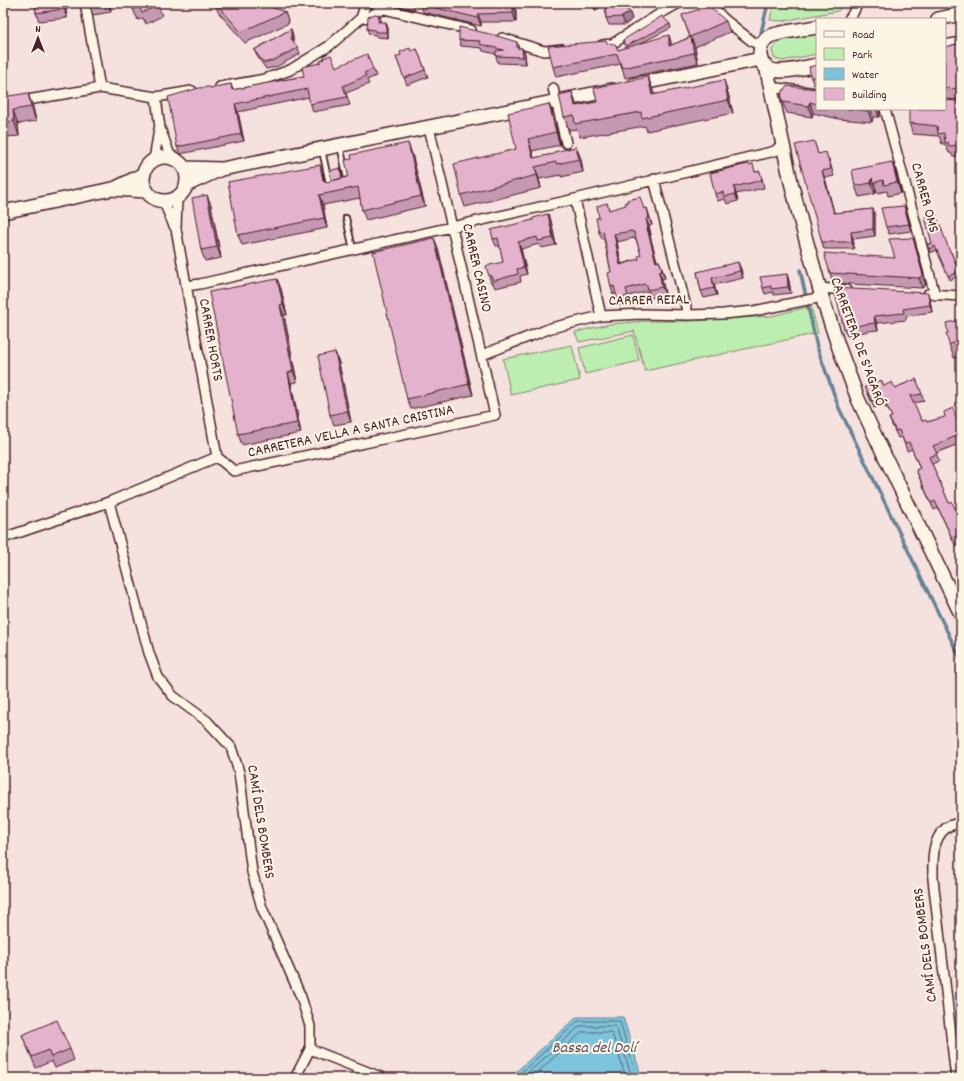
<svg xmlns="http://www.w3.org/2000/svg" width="964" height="1081" font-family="Dekko,sans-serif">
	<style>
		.green { fill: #bbeeaf; stroke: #82866d }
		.water { fill: #7bc4db; stroke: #678295 }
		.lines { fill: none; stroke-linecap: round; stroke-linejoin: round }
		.shore { stroke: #5e6171; stroke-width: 1 }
		.stream { stroke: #678295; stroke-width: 3.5 }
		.lane-casing { stroke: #4a1f2b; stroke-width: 8 }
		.street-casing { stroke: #4a1f2b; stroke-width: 12 }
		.secondary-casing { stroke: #4a1f2b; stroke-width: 16 }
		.lane { stroke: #fcf5e5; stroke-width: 4.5 }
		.street { stroke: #fcf5e5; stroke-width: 9 }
		.secondary { stroke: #fcf5e5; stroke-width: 13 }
		.wall { fill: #c599b1; stroke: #4a1f2b; fill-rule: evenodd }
		.shaded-wall { fill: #a07d90; stroke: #4a1f2b }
		.building { fill: #e5b2ce; stroke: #4a1f2b; fill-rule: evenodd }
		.labels { text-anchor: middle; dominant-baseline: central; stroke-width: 4; stroke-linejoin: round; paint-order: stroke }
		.street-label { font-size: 15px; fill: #4a1f2b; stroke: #fcf5e5 }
		.water-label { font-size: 16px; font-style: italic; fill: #595160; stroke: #fcf5e5 }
	</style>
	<rect width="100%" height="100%" fill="#f5e1de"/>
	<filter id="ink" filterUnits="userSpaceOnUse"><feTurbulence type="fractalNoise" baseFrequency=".025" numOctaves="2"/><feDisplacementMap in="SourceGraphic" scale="8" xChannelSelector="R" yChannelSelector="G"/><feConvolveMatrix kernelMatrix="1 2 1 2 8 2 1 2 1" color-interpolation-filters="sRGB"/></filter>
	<g filter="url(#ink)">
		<!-- green -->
		<path class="green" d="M774 3H845L838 11 782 21 770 20Z
			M817 32V54L782 61 774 58 772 50 779 40Z
			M811 306 818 333 645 371 634 331 579 342 575 332 610 324 647 321H689L772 316Z
			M633 335 639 361 585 374 579 348Z
			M572 345 580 380 511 395 503 359Z"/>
		<!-- water -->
		<path class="water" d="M577 1017H623L642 1078H509Z"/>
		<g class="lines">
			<!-- shore -->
			<path class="shore" d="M515 1078 578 1021H618L620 1022 637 1078
				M522 1078 580 1026H615L616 1027 632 1078
				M531 1078 582 1032H610L612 1033 626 1078"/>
			<!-- stream -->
			<path class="stream" d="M761 33 768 3
				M800 270 817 347 839 408 961 660"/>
			<defs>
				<path id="lane" d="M340 145 348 183
					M322 150 330 188
					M346 218 353 249"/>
				<path id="street" d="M85 3 100 88
					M374 3 384 9 471 30
					M709 3 724 19 753 42 762 44
					M361 18 366 3
					M849 19 852 15 858 3
					M502 38 544 51 562 49
					M602 45 612 44 661 13 679 3
					M945 45 961 42
					M220 87 265 79 290 70 329 46 361 18 369 17 393 3
					M553 88 566 143
					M777 88 817 93
					M156 97 160 128 171 158
					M3 104 100 88 156 97 192 91
					M885 109 935 295
					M154 160 159 129
					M654 179 688 315
					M177 197 176 229 217 457
					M575 199 601 316
					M163 200 174 226
					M186 286 200 284 575 199 775 151 783 143
					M819 288 846 290
					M928 294 961 296
					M482 355 551 328 601 316 642 314 688 315 723 314 754 311 822 297
					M217 457 234 471 495 415 429 127
					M109 502 149 653 158 677 173 696 207 721 231 747 239 772 252 872 262 908 301 997 310 1026V1049L295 1078
					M3 538 109 502 217 457
					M310 1049 383 1078
					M956 1078 933 879C933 861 931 840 946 828 950 825 956 824 961 822"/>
				<path id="secondary" d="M938 19 961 14
					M817 27C805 29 778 32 768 37 763 41 760 46 760 53 759 82 801 68 817 65
					M766 66 791 182 801 222 822 297 839 348 858 399 878 442 961 614
					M633 85 761 59
					M143 179a22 22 0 1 1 44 0a22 22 0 1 1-44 0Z
					M184 168 222 169 612 90
					M186 185 219 170
					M114 189 144 174
					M3 212 112 189 147 191"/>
			</defs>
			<!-- lane casing -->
			<use href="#lane" class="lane-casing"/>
			<!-- street casing -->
			<use href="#street" class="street-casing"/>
			<!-- secondary casing -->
			<use href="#secondary" class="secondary-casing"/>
			<!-- lane -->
			<use href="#lane" class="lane"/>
			<!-- street -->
			<use href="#street" class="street"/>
			<!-- secondary -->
			<use href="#secondary" class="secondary"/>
		</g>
		<!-- wall -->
		<path class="wall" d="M35 3H67L68 9H66L67 18 39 21 36 13Z
			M110 3 111 12 93 15 90 7Z
			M130 3H157L162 16 146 24 143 18 138 20Z
			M215 3H272L267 6 285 12 289 23 245 43 218 12Z
			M286 3H298L290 9Z
			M398 3H413L415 10 399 6Z
			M536 3H546L537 5Z
			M593 3H624L625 9 632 19 625 25H609L606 18 605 3 595 11Z
			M868 3H886L869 6Z
			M918 3H934L919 5Z
			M420 4H513L516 11V22H481V26L423 12Z
			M682 15 726 21 730 32 695 47 698 63 625 78 621 64 556 77 553 67 607 43 618 50 627 48 623 40 670 24 671 28 639 44 672 45 690 37Z
			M381 20V22L388 28V38L377 37 376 35 369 34 367 29Z
			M291 29 293 36V42L298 48 300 54 276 67 266 69 257 56 254 50Z
			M459 40 517 42 519 48H522L525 54 526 64 498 63 496 56V54L483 51 482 48 461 46Z
			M961 43V156L953 157 951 153H949L945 144H942L939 136 913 134 909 123 959 100 945 99V47Z
			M417 49 428 77 407 85 396 57Z
			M817 65V84L814 85 811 78Z
			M336 67 373 69 376 76 367 80 369 84 346 93 350 105 313 112 309 97 238 112 244 141 180 154 177 147 210 88 231 84 233 90 304 76Z
			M648 77 654 94 728 93 733 113 647 131 645 126 580 137 577 129 569 130 564 117 577 106 597 102Z
			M817 89V109H880L879 117H873L872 122 839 119 813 113 812 117 787 113 781 99Z
			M3 97 33 107 36 121 18 124 19 136 7 137 8 139H3Z
			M549 104 554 116 560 145 532 151 534 158 554 154 576 147 581 159 583 172 561 177V175L539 179 541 188 465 207 461 195 516 149Z
			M814 141 818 154 829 159 834 176 825 178 834 213 873 209 875 216V236L853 239 854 249H824L822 242Z
			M412 154 425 206 366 220 362 210 360 198 323 205 327 228 242 245 238 235 320 165 323 176 324 181 327 182 332 181 340 168 343 178Z
			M892 162 896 173 901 193 888 196 887 191 877 193 876 189 875 194 859 197 855 186Z
			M749 165 762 178 764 188 736 194 738 201 727 204 725 199 717 201 715 194Z
			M607 203 609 210 644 209 647 208 652 225 649 226 651 235 650 236 657 261H659L665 278 662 279 665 294 651 298 649 292H647V291L629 296 630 303 620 306 616 294H613L611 287V272L604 239H602L599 232V218ZM634 238V239H636L641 255 639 259 621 264 617 242Z
			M211 205 221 258 205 261 201 250Z
			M904 206 907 213 911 231 889 234 886 227Z
			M548 214 551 221 556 245 541 248 539 244 521 249 527 274 520 276 521 282 495 288 493 283H491L489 276 503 262 500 246H496L493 239 533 220Z
			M434 238 438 248 473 395 411 409 407 399Z
			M913 238 916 248 926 285 922 288 833 283 830 273 895 258Z
			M927 244H932L950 252H951L961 275 950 280 937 250 930 253Z
			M741 269 743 278 714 285 717 295 704 298 701 291 697 272Z
			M787 274 789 281 791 293 774 295 773 292 765 294 763 288Z
			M277 279 281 289 287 315H284L297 382 291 383 301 433 242 445 238 434Z
			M834 288 930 300 932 312 906 316V320L877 323 878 330 868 331 847 336 844 329Z
			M961 320V357L954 358 949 344 948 333Z
			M335 352 339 363 351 422 334 425 330 415Z
			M916 379 924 401 913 403 922 421 927 422 955 415 961 433V443L936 453 939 461 932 464 949 503 961 522V542L955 545 938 508 934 510 919 477 916 470 920 469 912 449 907 451 902 437 898 438 892 425 889 418 892 417 887 407 885 408 884 404 874 408 865 387 884 386 895 388Z
			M22 1035 70 1049 74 1060 55 1068 52 1061 36 1068Z"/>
		<!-- shaded-wall -->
		<path class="shaded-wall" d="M63 3 66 9 67 18 64 9Z
			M108 3H110L111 12Z
			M288 3H298L290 9Z
			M593 3H606L595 11Z
			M623 3H624L625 6 626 14 623 7Z
			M513 4 516 11V22L513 13Z
			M630 12 632 19 625 25 622 17Z
			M478 14 481 22V26L478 18Z
			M379 15 381 20 380 27 378 22Z
			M386 22 388 28V38L386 32Z
			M291 29 293 36V45L291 38Z
			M669 35 672 45 669 46Z
			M691 37 695 47 698 63 694 53Z
			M522 48 525 54 526 64 523 57Z
			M648 77 653 90 656 108 652 95Z
			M724 80 728 93 733 113 728 100Z
			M572 92 577 106H575Z
			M28 93 33 107 36 121 31 107Z
			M810 102 813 113 812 117 808 106Z
			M235 104 238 112 244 141 241 134Z
			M549 104 554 116 560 145 556 132Z
			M868 109H871L873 117 872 122 868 111Z
			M876 109H880L879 117Z
			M13 110 18 124 19 136 14 121Z
			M528 139 532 151 536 167 533 158Z
			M408 143 412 154 425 206 421 196Z
			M576 147 581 159 583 172 579 159Z
			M892 162 896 173 901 193 897 182Z
			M320 165 323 176 326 190 323 180Z
			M535 167 539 179 541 188 537 175Z
			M822 171 825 178 836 220Z
			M872 178 876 189 875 194 871 183Z
			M734 187 738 201 735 194Z
			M207 195 211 205 221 258 217 247Z
			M319 195 323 205 327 228 324 218Z
			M904 206 907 213 911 231 909 224Z
			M647 208 649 215 652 225 649 218Z
			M873 209 875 216V236L873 229Z
			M548 214 551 221 556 245 553 238Z
			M646 219 649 226 651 235 648 228Z
			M647 228 650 236 659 269 656 262Z
			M851 232 853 239 854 249 852 242Z
			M614 234 617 242 623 272 620 265Z
			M434 238 438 248 473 395 469 384Z
			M913 238 916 248 926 285 922 288 919 278Z
			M518 242 521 249 527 274 524 267Z
			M659 261 662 268 665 278 662 271Z
			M738 262 741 269 743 278 740 271Z
			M659 272 662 279 665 294 662 287Z
			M787 274 789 281 791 293 788 287Z
			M712 278 714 285 717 295 714 288Z
			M277 279 281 289 287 315 283 304Z
			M928 293 930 300 932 312 930 305Z
			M280 305 284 315 297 382 293 371Z
			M874 316 877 323 878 330 875 323Z
			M335 352 339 363 351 422 347 411Z
			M288 373 291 383 301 433 297 423Z"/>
		<!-- building -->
		<path class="building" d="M35 3H63L64 9 36 13Z
			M89 3H108V4L90 7Z
			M131 3H157L158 5 142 13 139 7 134 9Z
			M216 3H260L285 12 241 32Z
			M420 3H513V13L478 14V18L420 4Z
			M605 3H623V7L630 12 622 17 606 18Z
			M709 6 726 21 690 37 682 15Z
			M375 14 379 15 378 22H386V32H375V30L367 29 368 17Z
			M662 16 670 24 626 46 623 40Z
			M459 27 494 35 517 42V48H522L523 57 496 56V51L504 50 480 44V41L459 40Z
			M291 29V38L298 48 274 60 264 63 254 50Z
			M669 35V46L691 37 694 53 622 68 617 54 553 67 548 46 606 41 607 43 615 44 618 50Z
			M961 43V91L958 89 945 88V47Z
			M410 48 411 51 417 49 425 70 404 78 396 57 401 55 400 52Z
			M367 54 373 69 364 73 366 76 343 86 347 97 310 104 307 89 235 104 241 134 177 147 168 97 199 88 209 87 210 88 231 84 232 90 304 76 302 67 320 63V61L324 59 323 58 331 55 336 67Z
			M817 65V76L811 78 809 67Z
			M648 77 652 95 724 80 728 100 642 118 641 112 575 124 574 115 564 117 559 95 572 92 575 106 597 102 594 88Z
			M787 86 817 89V104L810 102 808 106 783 102 781 99 782 92Z
			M28 93 31 107 13 110 14 121 3 123V97Z
			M961 99V145L949 146 948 142 945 143 944 133 938 134 937 126 909 123V109H945V100L957 101Z
			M549 104 556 132 528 139 533 158 554 154V152L576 147 579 159 557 164 556 162 535 167 537 175 461 195 454 164 516 149 508 113Z
			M848 109H868V111Z
			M814 141 818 154 826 152 831 169 822 171 834 213 873 209V229L851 232 852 242H822L795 145Z
			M408 143 421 196 362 210 358 187 319 195 324 218 238 235 228 182 320 165 323 180 327 182 347 177 348 174 345 160 352 159 351 155Z
			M892 162 897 182 884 185 883 180 873 183 872 178 871 183 855 186 852 170Z
			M748 164 749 165 753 164 755 172 760 171 762 180 734 187 735 194 724 197 723 192 715 194 710 173Z
			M340 168 342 178 332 181 329 171Z
			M207 195 217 247 201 250 192 198Z
			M640 197 644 209 647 208 649 218 646 219 648 228H647L656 262 659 261 661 266 662 271 659 272 662 287 648 290 647 285H645V284L626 289 628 296 617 298 614 286 611 287 608 273 611 272 603 231 599 232 596 218H599L597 206 607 203 609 210 626 205 625 203 628 202 627 200ZM632 231V232H634L641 255 638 256 639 259 620 265 614 234Z
			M904 206 909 224 886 227 881 208Z
			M548 214 553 238 538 241 537 237 518 242 524 267 517 269 518 274 493 281 491 275 489 276 486 266 503 262 498 238 493 239 491 230 533 220V218Z
			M936 214 950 252H951L959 272 948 276 935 246 929 249 927 244H932L925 217Z
			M434 238 469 384 407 399 373 252Z
			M913 238 923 275 919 278 830 273 824 253 895 258 889 239Z
			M738 262 740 271 712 278 714 288 701 291 697 272Z
			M787 274 788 287 771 289V286L763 288 760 277Z
			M277 279 283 304 280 305 293 371 288 373 297 423 238 434 209 292Z
			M834 288 928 293 930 305 903 309 904 313 874 316 875 323 866 324 844 329Z
			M961 320V342L949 344 946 333H948L946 323Z
			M335 352 347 411 330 415 318 356Z
			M916 379 922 394 910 396 922 421 926 420 927 422 945 417 944 412 953 408 961 434 933 446 937 454 929 457 949 503 952 502 961 522V534L952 538 935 501 931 503 924 487 916 470 920 468 909 442 905 444 899 430 896 431 889 418 892 417 884 400H882L881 397 872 401 865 387 881 380 884 386 892 382 895 388Z
			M57 1020 70 1049 51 1057 48 1050 32 1057 22 1035Z"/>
	</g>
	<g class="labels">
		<!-- street labels -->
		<g class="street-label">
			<text transform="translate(924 198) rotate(75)">CARRER OMS</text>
			<text transform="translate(476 268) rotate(77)">CARRER CASINO</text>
			<text transform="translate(649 301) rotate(-1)">CARRER REIAL</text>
			<text transform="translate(210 340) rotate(80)">CARRER HORTS</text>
			<text transform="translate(857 342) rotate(70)">CARRETERA DE S'AGARÓ</text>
			<text transform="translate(351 432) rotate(-12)">CARRETERA VELLA A SANTA CRISTINA</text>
			<text transform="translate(260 822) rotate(81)">CAMÍ DELS BOMBERS</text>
			<text transform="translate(926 945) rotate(-97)">CAMÍ DELS BOMBERS</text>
		</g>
		<!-- water labels -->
		<g class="water-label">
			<text x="594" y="1048">Bassa del Dolí</text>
		</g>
	</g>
	<!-- margin -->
	<rect width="964" height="1081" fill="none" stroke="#fcf5e5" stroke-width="16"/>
	<rect x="8" y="8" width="948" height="1065" fill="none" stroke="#4a1f2b" stroke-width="1.5" filter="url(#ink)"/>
	<!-- legend -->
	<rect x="816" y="18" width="130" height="92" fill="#fcf5e5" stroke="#b59f9b"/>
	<rect x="824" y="31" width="20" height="6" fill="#fcf5e5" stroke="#b59f9b"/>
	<text x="852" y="38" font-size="12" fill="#4a1f2b">Road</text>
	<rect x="824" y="48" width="20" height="12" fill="#bbeeaf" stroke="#b59f9b"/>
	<text x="852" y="58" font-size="12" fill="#4a1f2b">Park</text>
	<rect x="824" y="68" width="20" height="12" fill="#7bc4db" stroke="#b59f9b"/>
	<text x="852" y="78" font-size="12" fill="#4a1f2b">Water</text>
	<rect x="824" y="88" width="20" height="12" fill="#e5b2ce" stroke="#b59f9b"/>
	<text x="852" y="98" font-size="12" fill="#4a1f2b">Building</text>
	<!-- north arrow -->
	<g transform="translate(38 38)" stroke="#fcf5e5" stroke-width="3" paint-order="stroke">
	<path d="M0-3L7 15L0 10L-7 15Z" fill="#4a1f2b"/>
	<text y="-6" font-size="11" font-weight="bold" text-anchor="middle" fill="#4a1f2b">N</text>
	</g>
</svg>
